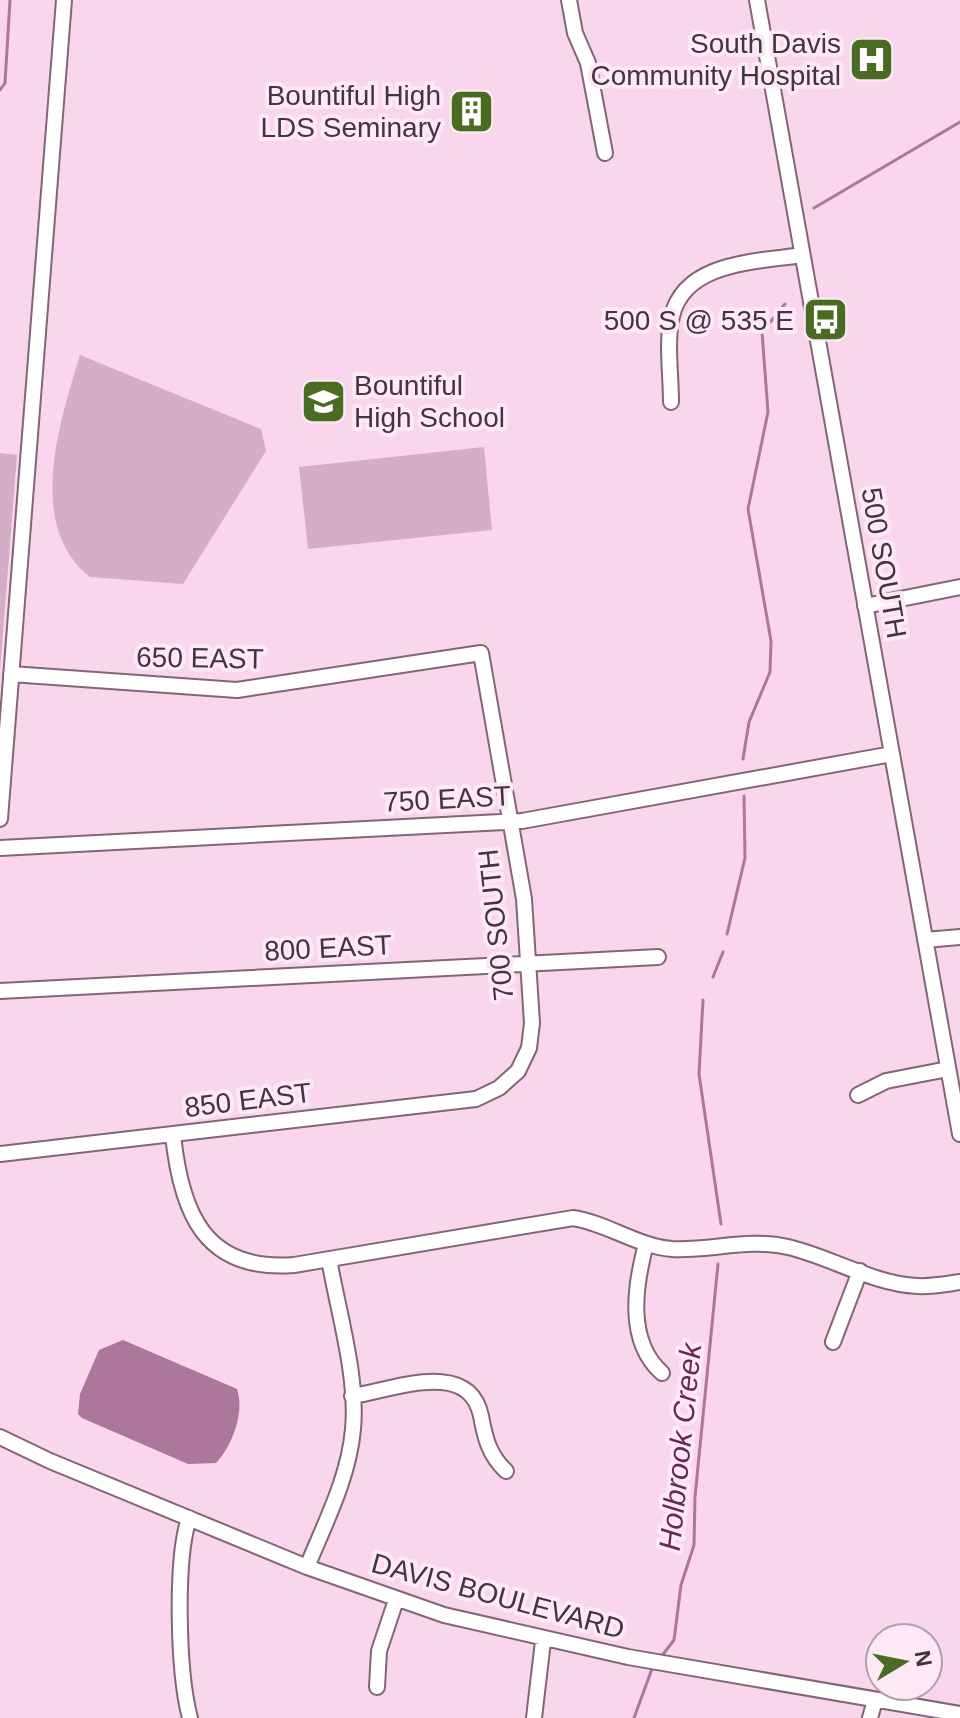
<svg xmlns="http://www.w3.org/2000/svg" width="960" height="1718" font-family="Arial,sans-serif">
	<style>
		.green { fill: #d3aec6 }
		.water { fill: #ac779a }
		.lines { fill: none; stroke-linecap: round; stroke-linejoin: round }
		.stream { stroke: #ac779a; stroke-width: 3 }
		.minor-casing { stroke: #836579; stroke-width: 18 }
		.minor { stroke: #fff; stroke-width: 14 }
		.labels { text-anchor: middle; dominant-baseline: central; stroke-width: 8; stroke-linejoin: round; paint-order: stroke }
		.poi-label { font-size: 28px; fill: #42353d; stroke: #fde8f5; text-anchor: end }
		.street-label { font-size: 28px; fill: #42353d; stroke: #fde8f5 }
		.water-label { font-size: 30px; font-style: italic; fill: #692756; stroke: #fde8f5 }
	</style>
	<rect width="100%" height="100%" fill="#f9d6ec"/>
	<!-- green -->
	<path class="green" d="M80 355 261 429 266 451 183 584 90 577C25 526 60 421 80 355Z
		M484 447 492 530 308 549 299 467Z
		M0 453 17 455 0 670Z"/>
	<!-- water -->
	<path class="water" d="M123 1340 237 1389C245 1412 232 1446 216 1463L188 1464 82 1418 78 1414 80 1394 99 1350Z"/>
	<g class="lines">
		<!-- stream -->
		<path class="stream" d="M0 90 5 83 10 0
			M814 208 960 122
			M743 759 749 722 770 672 771 641 748 509 768 412 762 332 785 304
			M727 934 745 858 744 796
			M713 977 723 952
			M703 1000 699 1074 721 1224
			M661 1657 674 1640 681 1585 694 1545 695 1497 718 1264
			M634 1718 653 1666"/>
		<defs>
			<path id="minor" d="M569 0 575 33 588 63 605 153
				M757 0 960 1134
				M671 402C671 375 666 342 672 316 685 261 758 262 802 255
				M865 606 960 587
				M0 819 64 0
				M0 848 522 821 892 754
				M925 940 960 937
				M0 991 658 957
				M858 1095 886 1081 948 1069
				M173 1135C181 1212 204 1272 294 1265L573 1218C607 1223 636 1246 672 1249 711 1251 749 1238 788 1247 831 1257 873 1284 917 1286 932 1287 946 1284 960 1282
				M0 1154 476 1099 499 1088 518 1071 529 1048 532 1023 524 899 481 653 237 690 11 674
				M646 1244C635 1285 626 1341 662 1373
				M833 1342 860 1271
				M352 1396C393 1390 469 1358 481 1416 485 1438 489 1455 506 1471
				M0 1437 50 1461 307 1567 444 1615 628 1657 960 1714
				M189 1518C175 1561 178 1673 190 1718
				M307 1567C325 1523 349 1477 353 1429 358 1377 338 1311 329 1259
				M377 1687 379 1651 396 1600
				M534 1718 543 1641
				M870 1718 875 1700"/>
		</defs>
		<!-- minor casing -->
		<use href="#minor" class="minor-casing"/>
		<!-- minor -->
		<use href="#minor" class="minor"/>
	</g>
	<!-- icons -->
	<defs>
		<symbol id="hospital-square" viewBox="-11 -11 22 22"><rect x="-9" y="-9" width="18" height="18" rx="4" fill="#4a6b22" stroke="#fde8f5"/><path d="M-5-5h3v3.5h4V-5h3V5h-3V1.5h-4V5h-3Z" fill="#fff"/></symbol>
		<symbol id="building-square" viewBox="-11 -11 22 22"><rect x="-9" y="-9" width="18" height="18" rx="4" fill="#4a6b22" stroke="#fde8f5"/><path d="M-4-6H4V6H1V3H-1V6H-4ZM-2.5-4.3h1.7v1.8h-1.7ZM.8-4.3h1.7v1.8H.8ZM-2.5-1h1.7V.8h-1.7ZM.8-1h1.7V.8H.8Z" fill="#fff"/></symbol>
		<symbol id="bus-square" viewBox="-11 -11 22 22"><rect x="-9" y="-9" width="18" height="18" rx="4" fill="#4a6b22" stroke="#fde8f5"/><path d="M-5-6H5V4H4V6H2V4H-2V6H-4V4H-5ZM-3.5-4V0h7V-4ZM-3.5 1.2v1.5H-2V1.2ZM2 1.2v1.5H3.5V1.2Z" fill="#fff"/></symbol>
		<symbol id="school-square" viewBox="-11 -11 22 22"><rect x="-9" y="-9" width="18" height="18" rx="4" fill="#4a6b22" stroke="#fde8f5"/><path d="M0-5L7-2L0 1L-7-2ZM-4 1L0 2.5L4 1V4Q0 6-4 4Z" fill="#fff"/></symbol>
	</defs>
	<g fill-rule="evenodd">
		<use href="#hospital-square" x="846" y="34" width="51" height="51"/>
		<use href="#building-square" x="446" y="86" width="51" height="51"/>
		<use href="#bus-square" x="800" y="294" width="51" height="51"/>
		<use href="#school-square" x="298" y="376" width="51" height="51"/>
	</g>
	<g class="labels">
		<!-- poi labels -->
		<g class="poi-label">
			<text x="841" y="43">South Davis<tspan x="841" dy="32">Community Hospital</tspan></text>
			<text x="441" y="95">Bountiful High<tspan x="441" dy="32">LDS Seminary</tspan></text>
			<text x="794" y="320">500 S @ 535 E</text>
			<text x="354" y="385" text-anchor="start">Bountiful<tspan x="354" dy="32">High School</tspan></text>
		</g>
		<!-- street labels -->
		<g class="street-label">
			<text transform="translate(884 563) rotate(80)">500 SOUTH</text>
			<text transform="translate(200 658) rotate(1)">650 EAST</text>
			<text transform="translate(447 799) rotate(-3)">750 EAST</text>
			<text transform="translate(496 925) rotate(-96)">700 SOUTH</text>
			<text transform="translate(328 948) rotate(-3)">800 EAST</text>
			<text transform="translate(248 1100) rotate(-7)">850 EAST</text>
			<text transform="translate(498 1596) rotate(15)">DAVIS BOULEVARD</text>
		</g>
		<!-- water labels -->
		<g class="water-label">
			<text transform="translate(680 1447) rotate(-84)">Holbrook Creek</text>
		</g>
	</g>
	<!-- north arrow -->
	<g transform="translate(904 1662) rotate(80)"><circle r="38" fill="#fde8f5" stroke="#b2a0ab" stroke-width="2"/>
	<path d="M0-6L14 30L0 20L-14 30Z" fill="#4a6b22"/>
	<text y="-12" font-size="22" font-weight="bold" text-anchor="middle" fill="#42353d">N</text>
	</g>
</svg>
